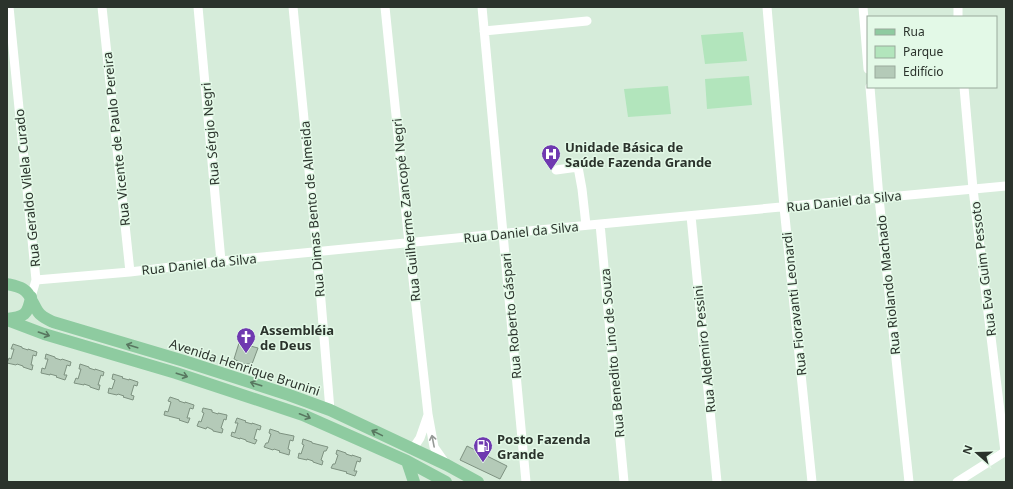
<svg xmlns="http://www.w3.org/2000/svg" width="1013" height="489" font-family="'Noto Sans',sans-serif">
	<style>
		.green { fill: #b2e5bc }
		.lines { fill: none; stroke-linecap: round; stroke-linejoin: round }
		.stream { stroke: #6fa079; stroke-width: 3 }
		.building { fill: #b4cab8; stroke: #7e9281 }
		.minor { stroke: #fff; stroke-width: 9 }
		.major { stroke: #8ecba0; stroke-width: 12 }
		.oneway { stroke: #587760 }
		.oneway2 { stroke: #959996 }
		.labels { text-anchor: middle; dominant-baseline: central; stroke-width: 3; stroke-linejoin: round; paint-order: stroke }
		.street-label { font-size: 13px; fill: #2b332c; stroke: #e3f9e7 }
		.poi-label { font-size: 13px; font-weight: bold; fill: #2b332c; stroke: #e3f9e7; text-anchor: start }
	</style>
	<rect width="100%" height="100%" fill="#d6ecda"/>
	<!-- green -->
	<path class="green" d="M743 32 747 61 705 64 701 35Z
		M749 76 752 105 707 109 705 79Z
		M668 86 671 114 628 117 624 89Z"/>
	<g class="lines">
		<!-- stream -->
		<path class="stream" d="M7 482H8"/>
	</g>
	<!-- building -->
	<path class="building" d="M239 343 258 348 252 364H243L234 359Z
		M13 344 22 347V348L28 350V349L37 352 36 356 33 355 31 365H33L32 370 23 367V366L17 364 16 365 7 363 9 358 11 359 14 349H11Z
		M46 354 55 357V358L61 360 62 359 71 362 70 366 67 365 64 375H67L65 380 56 377 57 376 50 374V375L41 373 42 368 45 369 48 359H45Z
		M80 364 89 367V368L95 370V369L104 372 103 376 101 375 98 385H100L99 390 90 387V386L84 384V385L74 383 76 378 78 379 81 369H79Z
		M113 374 123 377 122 378 129 380V379L138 382 137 386 134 385 131 395 134 396 133 400 123 397 124 396 118 394 117 395 108 393 109 388 112 389 115 380 112 379Z
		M170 397 179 400V401L185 403V402L194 405 193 409 190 408 187 418H190L188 423 179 420 180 419 164 415 165 411 168 412 171 402 168 401Z
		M203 408 212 410V412L218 414V413L227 415 226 420 224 419 221 428 223 429 222 433 213 431V430L207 427 206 429 197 426 199 421 201 422 204 413 202 412Z
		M237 418 246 421 245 422 252 424V423L261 426 260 430 257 429 254 439 257 440 255 444 246 441V440L240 438V439L231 436 232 432 235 433 238 423H235Z
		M270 429 279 432V433L294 436 293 441 290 440 288 449 290 450 289 455 279 452 280 451 274 449 273 450 264 447 266 443H268L271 434 269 433Z
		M303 439 312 442V443L328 447 326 451H324L321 460 323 461 322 465 313 462V461L307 459V460L298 458 299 453 301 454 304 445 302 444Z
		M467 446 507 466 500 479 460 460Z
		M337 450 346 453V454L352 456V455L361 458 360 462 357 461 354 471H357L355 476 346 473 347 472 331 468 333 464H335L338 455 336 454Z"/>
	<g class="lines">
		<!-- minor -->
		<path class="minor" d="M9 7 36 280 31 297
			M102 7 130 272
			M198 7 221 261
			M293 7 317 252 330 410
			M385 7 409 243 428 414 434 447 446 464
			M482 7 526 482
			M767 7 784 207 812 482
			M863 7 868 69
			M958 7V17
			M484 31 587 21
			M870 87 879 198 909 482
			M964 87 973 189 1005 452
			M556 170 578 167 582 189 586 225
			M691 216 717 482
			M600 224 624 482
			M36 280 130 272 221 261 600 224 1006 186
			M412 450 420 438 428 415
			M957 482 1006 451"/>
		<!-- major -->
		<path class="major" d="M7 284C20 287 27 288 32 301 35 306 37 312 41 315 44 318 49 320 53 322L184 361 289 395 330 410 447 465 478 482
			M7 319C24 317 28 315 31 297
			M7 320 44 334 176 373 303 415 407 461 446 482
			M407 461 414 482"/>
	</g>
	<!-- one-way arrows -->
	<defs><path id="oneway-shaft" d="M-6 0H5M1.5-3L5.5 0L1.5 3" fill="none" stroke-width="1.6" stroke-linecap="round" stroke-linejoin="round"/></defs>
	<g class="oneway">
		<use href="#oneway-shaft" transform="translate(44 334) rotate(19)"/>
		<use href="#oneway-shaft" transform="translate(132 346) rotate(-163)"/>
		<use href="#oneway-shaft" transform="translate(182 375) rotate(18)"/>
		<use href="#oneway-shaft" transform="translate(256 384) rotate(-162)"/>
		<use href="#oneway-shaft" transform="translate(305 416) rotate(22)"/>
		<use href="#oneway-shaft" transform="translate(377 433) rotate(-154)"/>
	</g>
	<use class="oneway2" href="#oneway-shaft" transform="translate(433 441) rotate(-101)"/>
	<!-- icons -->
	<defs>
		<symbol id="hospital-pin" viewBox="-11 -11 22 30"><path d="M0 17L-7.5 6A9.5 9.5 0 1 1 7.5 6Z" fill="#6f39b0" stroke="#e3f9e7"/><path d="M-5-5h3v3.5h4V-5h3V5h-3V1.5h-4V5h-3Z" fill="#fff"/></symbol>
		<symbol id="church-pin" viewBox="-11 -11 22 30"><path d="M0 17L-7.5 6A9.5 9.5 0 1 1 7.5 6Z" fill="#6f39b0" stroke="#e3f9e7"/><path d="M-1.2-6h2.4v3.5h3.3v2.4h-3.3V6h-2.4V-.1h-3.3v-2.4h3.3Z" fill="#fff"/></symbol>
		<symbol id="fuel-pin" viewBox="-11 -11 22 30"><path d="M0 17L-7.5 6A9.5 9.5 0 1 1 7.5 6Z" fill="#6f39b0" stroke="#e3f9e7"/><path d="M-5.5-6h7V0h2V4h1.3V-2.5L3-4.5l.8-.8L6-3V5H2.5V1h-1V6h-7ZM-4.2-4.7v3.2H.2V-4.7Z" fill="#fff"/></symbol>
	</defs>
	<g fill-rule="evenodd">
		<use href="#hospital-pin" x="540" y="143" width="22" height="30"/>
		<use href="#church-pin" x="235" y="326" width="22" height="30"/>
		<use href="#fuel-pin" x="472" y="435" width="22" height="30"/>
	</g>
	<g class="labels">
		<!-- street labels -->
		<g class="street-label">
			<text transform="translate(210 134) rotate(-95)">Rua Sérgio Negri</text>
			<text transform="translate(116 139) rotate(-96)">Rua Vicente de Paulo Pereira</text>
			<text transform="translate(27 188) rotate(-96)">Rua Geraldo Vilela Curado</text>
			<text transform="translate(844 201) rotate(-6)">Rua Daniel da Silva</text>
			<text transform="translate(312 209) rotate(-95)">Rua Dimas Bento de Almeida</text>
			<text transform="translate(406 210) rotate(-96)">Rua Guilherme Zancopé Negri</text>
			<text transform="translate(521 232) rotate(-6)">Rua Daniel da Silva</text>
			<text transform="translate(199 264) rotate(-6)">Rua Daniel da Silva</text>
			<text transform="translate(983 269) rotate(-97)">Rua Eva Guim Pessoto</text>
			<text transform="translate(888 285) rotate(-96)">Rua Riolando Machado</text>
			<text transform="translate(794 304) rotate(-96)">Rua Fioravanti Leonardi</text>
			<text transform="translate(511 316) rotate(-95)">Rua Roberto Gáspari</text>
			<text transform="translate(704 349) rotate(-96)">Rua Aldemiro Pessini</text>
			<text transform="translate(612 353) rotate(-95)">Rua Benedito Lino de Souza</text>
			<text transform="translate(245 367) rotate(18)">Avenida Henrique Brunini</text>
		</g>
		<!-- poi labels -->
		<g class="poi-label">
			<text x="565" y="147">Unidade Básica de<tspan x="565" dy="15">Saúde Fazenda Grande</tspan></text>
			<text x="260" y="330">Assembléia<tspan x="260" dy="15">de Deus</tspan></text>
			<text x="497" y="439">Posto Fazenda<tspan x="497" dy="15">Grande</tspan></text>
		</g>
	</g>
	<!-- border -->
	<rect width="1013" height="489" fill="none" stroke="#2b332c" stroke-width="16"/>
	<!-- legend -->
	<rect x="867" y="16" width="130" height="72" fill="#e3f9e7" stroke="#99aa9c"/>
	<rect x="875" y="29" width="20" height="6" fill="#8ecba0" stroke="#99aa9c"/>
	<text x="903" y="36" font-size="12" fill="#2b332c">Rua</text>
	<rect x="875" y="46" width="20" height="12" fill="#b2e5bc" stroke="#99aa9c"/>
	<text x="903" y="56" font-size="12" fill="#2b332c">Parque</text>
	<rect x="875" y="66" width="20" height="12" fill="#b4cab8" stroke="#99aa9c"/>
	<text x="903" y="76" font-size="12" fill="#2b332c">Edifício</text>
	<!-- north arrow -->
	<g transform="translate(977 453) rotate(290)" stroke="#e3f9e7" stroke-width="3" paint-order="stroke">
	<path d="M0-3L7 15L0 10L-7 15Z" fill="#2b332c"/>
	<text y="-6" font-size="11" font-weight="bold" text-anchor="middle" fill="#2b332c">N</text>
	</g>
</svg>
